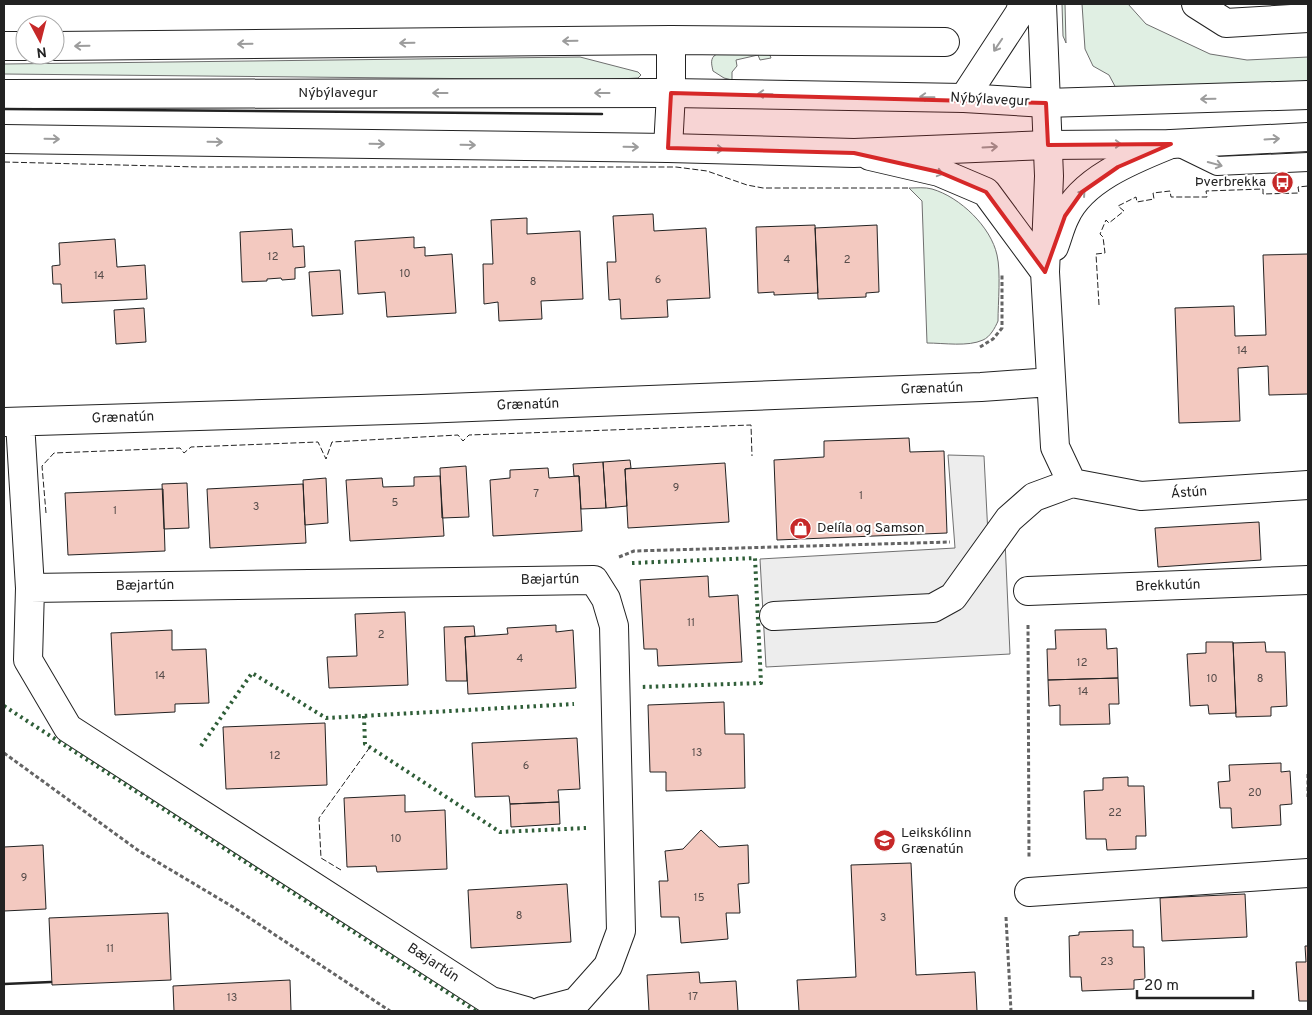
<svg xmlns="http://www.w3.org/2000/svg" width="1312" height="1015" font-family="Overpass,sans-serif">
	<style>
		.green { fill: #e0efe3; stroke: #6f6f6f }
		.parking { fill: #ededed; stroke: #6f6f6f }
		.building { fill: #f3c9c0; stroke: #222 }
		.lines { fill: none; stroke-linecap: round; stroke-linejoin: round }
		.service-casing { stroke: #222; stroke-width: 20 }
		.minor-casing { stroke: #222; stroke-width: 30 }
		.tertiary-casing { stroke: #222; stroke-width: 30 }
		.primary-casing { stroke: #222; stroke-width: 30 }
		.path { stroke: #646464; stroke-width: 3; stroke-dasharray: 4 2.5; stroke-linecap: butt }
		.service { stroke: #fff; stroke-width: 18 }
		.minor { stroke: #fff; stroke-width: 28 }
		.tertiary { stroke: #fff; stroke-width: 28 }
		.primary { stroke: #fff; stroke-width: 28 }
		.hedge { stroke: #2f5e38; stroke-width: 4; stroke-dasharray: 2.5 4; stroke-linecap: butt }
		.fence { stroke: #222; stroke-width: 1; stroke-dasharray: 6 2.5; stroke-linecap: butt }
		.wall { stroke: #222; stroke-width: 2.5 }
		.oneway { stroke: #9c9c9c }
		.marked { fill: #d62828; fill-opacity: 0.2; stroke: #d62828; stroke-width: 4; stroke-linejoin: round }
		.labels { text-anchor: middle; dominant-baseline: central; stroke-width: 4; stroke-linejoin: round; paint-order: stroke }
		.number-label { font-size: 11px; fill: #564c4a }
		.street-label { font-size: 14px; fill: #222; stroke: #fff }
		.poi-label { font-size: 14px; fill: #222; stroke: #fff; text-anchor: start }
	</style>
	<rect width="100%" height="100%" fill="#fff"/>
	<!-- green -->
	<path class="green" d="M1062 4H1065L1066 43 1063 36Z
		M1082 4H1128L1146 24 1210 54 1247 60 1308 57V82L1117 90 1109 75 1093 66 1085 49Z
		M768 50 771 58 760 60 758 55 736 60 737 66 732 72V80L724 78 713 71C712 66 710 60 714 56 722 49 756 51 768 50Z
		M580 57 638 72 641 75 638 78 600 80 4 74V64Z
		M909 188C917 188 925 187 932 189 960 197 991 227 997 255 1001 272 998 303 998 321 995 328 990 337 983 340 968 347 944 343 927 343L922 201Z"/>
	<!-- parking -->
	<path class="parking" d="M948 455 984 456 988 535 1005 540 1010 654 766 667 760 559 955 548Z"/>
	<!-- building -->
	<path class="building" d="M653 214 654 231 706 228 710 298 667 300 668 317 621 319 620 299 609 300 607 262H616L613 216Z
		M527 218V234L580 231 583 299 541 301 542 319 499 321 498 302 484 304 483 264H493L491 220Z
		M815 225 818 293 774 295V292L758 293 756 227Z
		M877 225 879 292 866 293V297L818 299 815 228Z
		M292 229 293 247 304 246 305 267 295 268V279L282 280 281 278 267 279V281L242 282 240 232Z
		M414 237V248L425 247V256L452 254 456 313 387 317 385 292 358 294 355 241Z
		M115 239 117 267 145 265 147 299 62 303 61 284H53L52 266 60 265 59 243Z
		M1308 254V394L1269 395 1268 366 1238 368 1240 421 1179 423 1175 308 1234 306 1235 336 1266 335 1263 255Z
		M340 270 343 314 312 316 309 272Z
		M144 308 146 342 116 344 114 310Z
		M909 438 910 452 944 451 947 533 777 540 774 460 824 457V441Z
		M630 460 631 468 625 469 627 506 606 508 603 462Z
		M603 462 606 508 581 509 579 476H574L573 464Z
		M725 463 729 522 628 528 625 469Z
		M466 466 469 517 442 518 440 468Z
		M548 468 549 478 579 476 582 531 493 536 490 480 510 478V470Z
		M440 476 444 536 350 541 346 480 382 478 383 487 414 486V477Z
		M326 478 328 523 305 525 303 480Z
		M187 483 189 528 164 529 162 484Z
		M303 484 306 543 210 548 207 489Z
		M163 489 165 551 68 555 65 493Z
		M1259 522 1261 560 1158 567 1155 528Z
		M708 576 709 597 738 595 742 662 658 666 657 649H644L640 580Z
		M405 612 408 685 329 688 327 657 357 656 355 614Z
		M556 625V632L573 630 576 688 468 694 465 637 508 634 507 628Z
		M474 626 475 636 465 637 467 681H446L444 627Z
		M1106 629 1107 649 1117 648 1118 678 1048 680 1047 649H1056L1055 630Z
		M172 630V650L206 649 209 703 175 704V712L115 715 111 633Z
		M1206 642H1233L1236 713 1209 714 1208 705 1190 706 1187 654 1206 653Z
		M1265 642 1266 652H1285L1287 706 1271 707V716L1236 717 1233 643Z
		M1118 678 1119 704H1109L1110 724 1060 725V705L1049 706 1048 680Z
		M724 702 725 734H744L745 788 666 791V772H650L648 705Z
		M325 723 327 785 226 789 223 727Z
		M577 738 580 789 558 790 559 802 510 804 509 796 475 797 472 743Z
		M1281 763V772L1290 771 1292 804 1280 805 1281 825 1232 828 1231 808H1220L1218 782 1230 781 1229 765Z
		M1128 777V786H1144L1146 836H1136V849L1107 850 1106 839H1086L1084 791 1103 790V778Z
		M405 795V812L445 810 447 869 377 872 376 866 347 867 344 798Z
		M559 802 560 824 511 827 510 804Z
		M701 830 719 847 748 845 749 883 738 884 740 913H726L728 939 681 943 679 917H661L659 881H668L665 851 683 849Z
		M43 845 46 909 4 911V847Z
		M911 863 916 975 975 972 977 1011H799L797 980 856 977 851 865Z
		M567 884 571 942 471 948 468 890Z
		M1245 894 1247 937 1162 941 1160 898Z
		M168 913 171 980 52 985 49 918Z
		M1133 930V947H1144L1145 979 1134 980V989L1082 991 1081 977H1070L1069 936 1079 935V932Z
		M1305 946H1308V1001H1299L1296 962H1306Z
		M699 972 700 983 736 981 738 1011H649L647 975Z
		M290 980 291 1011H174L173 986Z"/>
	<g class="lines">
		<defs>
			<path id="service" d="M1176 146 1217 166 1308 162"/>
			<path id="minor" d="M1196 4 1226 23 1308 18
				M4 46H25
				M55 46 671 40 945 42
				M1046 103 1049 176 1045 272 1055 447 1072 483
				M668 148 671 93V40
				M870 156 939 172 986 192 1045 272
				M1054 247C1058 237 1060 227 1065 217 1082 179 1134 159 1171 144
				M4 422 421 409 981 387 1051 382
				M20 422 30 588 28 660 68 728 491 1001 526 1011
				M1072 483 1141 496 1308 485
				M30 588 594 580 606 599 614 626 621 931 608 966 576 1002 542 1011
				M1028 591 1308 580
				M774 616 933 608 953 597 1009 519 1034 497 1072 483
				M1029 892 1308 873"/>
			<path id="tertiary" d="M1042 4 1046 103
				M964 98 1019 14 1023 4"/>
			<path id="primary" d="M4 94 671 93 964 98 1046 103 1308 95
				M4 139 668 148 854 153 1048 145 1171 144 1308 137"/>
		</defs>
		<!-- service casing -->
		<use href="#service" class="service-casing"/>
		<!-- minor casing -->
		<use href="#minor" class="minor-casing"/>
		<!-- tertiary casing -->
		<use href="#tertiary" class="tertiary-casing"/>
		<!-- primary casing -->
		<use href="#primary" class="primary-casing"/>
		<!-- path -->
		<path class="path" d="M980 347 993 339 1002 328V273
			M619 557 634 551 950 542
			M1028 625 1029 859
			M4 753 139 851 233 907 390 1011
			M1308 774V797
			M1006 917 1011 1011"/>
		<!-- service -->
		<use href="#service" class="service"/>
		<!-- minor -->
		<use href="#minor" class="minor"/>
		<!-- tertiary -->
		<use href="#tertiary" class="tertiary"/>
		<!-- primary -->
		<use href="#primary" class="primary"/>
		<!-- hedge -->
		<path class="hedge" d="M632 563 755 558 761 683 641 687
			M4 706 476 1011
			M364 716 365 744 500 832 586 828
			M201 746 252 673 326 718 574 704"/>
		<!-- fence -->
		<path class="fence" d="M4 162 198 167H676L707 171 747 185 763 188H909
			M1099 305 1096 254 1105 253 1103 237 1100 234 1106 220 1109 223 1124 211 1118 206 1136 197 1137 202 1154 199 1153 193 1170 191 1171 197H1207L1206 191 1263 189V194L1299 193 1298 187 1308 186
			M46 513 42 466 54 453 180 448 184 453 191 447 318 442 326 459 332 442 458 435 463 441 469 435 751 425 752 456
			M341 870 321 858 319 818 370 747"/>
		<!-- wall -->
		<path class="wall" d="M4 109 602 114
			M4 984 51 982"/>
	</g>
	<!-- one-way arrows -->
	<defs><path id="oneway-shaft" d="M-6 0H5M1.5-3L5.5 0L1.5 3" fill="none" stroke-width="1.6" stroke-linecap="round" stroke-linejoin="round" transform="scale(1.25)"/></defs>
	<g class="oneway">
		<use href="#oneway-shaft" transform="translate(570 41) rotate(179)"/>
		<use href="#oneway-shaft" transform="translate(407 43) rotate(179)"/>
		<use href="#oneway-shaft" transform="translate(245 44) rotate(179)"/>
		<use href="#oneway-shaft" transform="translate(998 45) rotate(124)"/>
		<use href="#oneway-shaft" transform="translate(82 46) rotate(179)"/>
		<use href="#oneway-shaft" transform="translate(440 93) rotate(180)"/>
		<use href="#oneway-shaft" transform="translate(602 93) rotate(180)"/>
		<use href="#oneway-shaft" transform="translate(765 94) rotate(-179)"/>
		<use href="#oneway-shaft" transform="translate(927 97) rotate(-179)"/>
		<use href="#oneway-shaft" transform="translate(1208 99) rotate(179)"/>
		<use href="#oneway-shaft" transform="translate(52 139) rotate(1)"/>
		<use href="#oneway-shaft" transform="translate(1272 139) rotate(-3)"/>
		<use href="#oneway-shaft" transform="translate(215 142) rotate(1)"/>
		<use href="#oneway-shaft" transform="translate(377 144) rotate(1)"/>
		<use href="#oneway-shaft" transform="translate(1114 144)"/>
		<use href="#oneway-shaft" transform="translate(468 145) rotate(1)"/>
		<use href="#oneway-shaft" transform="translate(631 147) rotate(1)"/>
		<use href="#oneway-shaft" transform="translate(990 147) rotate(-3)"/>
		<use href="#oneway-shaft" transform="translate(716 149) rotate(2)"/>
		<use href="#oneway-shaft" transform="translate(1215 164) rotate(15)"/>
		<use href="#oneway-shaft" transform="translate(936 172) rotate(16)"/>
		<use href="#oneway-shaft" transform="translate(1080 196) rotate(-50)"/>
	</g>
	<!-- marked area -->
	<path class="marked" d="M671 93 1046 103 1048 145 1171 144 1118 167 1082 192 1065 216 1045 272 986 192 939 172 854 153 668 148Z"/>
	<!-- icons -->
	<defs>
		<symbol id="bus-disc" viewBox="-11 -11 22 22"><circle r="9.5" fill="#c62828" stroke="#fff"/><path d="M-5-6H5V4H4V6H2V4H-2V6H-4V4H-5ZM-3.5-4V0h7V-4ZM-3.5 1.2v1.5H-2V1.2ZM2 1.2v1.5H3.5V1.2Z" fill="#fff"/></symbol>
		<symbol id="shop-disc" viewBox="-11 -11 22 22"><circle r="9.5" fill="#c62828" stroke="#fff"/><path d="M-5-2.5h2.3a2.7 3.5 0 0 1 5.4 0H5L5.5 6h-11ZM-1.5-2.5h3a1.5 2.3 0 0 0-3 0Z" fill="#fff"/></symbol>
		<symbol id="school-disc" viewBox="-11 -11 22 22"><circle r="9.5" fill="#c62828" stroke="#fff"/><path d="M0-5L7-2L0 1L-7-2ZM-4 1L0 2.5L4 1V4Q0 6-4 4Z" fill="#fff"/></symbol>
	</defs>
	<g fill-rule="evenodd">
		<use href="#bus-disc" x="1270" y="170" width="25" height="25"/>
		<use href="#shop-disc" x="788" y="516" width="25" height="25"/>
		<use href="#school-disc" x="872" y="828" width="25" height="25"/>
	</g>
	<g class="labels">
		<!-- number labels -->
		<g class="number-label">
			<text x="273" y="257">12</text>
			<text x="787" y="260">4</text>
			<text x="847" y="260">2</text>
			<text x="405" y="274">10</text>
			<text x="99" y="276">14</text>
			<text x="658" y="280">6</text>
			<text x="533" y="282">8</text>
			<text x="1242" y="351">14</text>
			<text x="676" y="488">9</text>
			<text x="536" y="494">7</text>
			<text x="861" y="496">1</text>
			<text x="395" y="503">5</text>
			<text x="256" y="507">3</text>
			<text x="115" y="511">1</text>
			<text x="691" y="623">11</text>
			<text x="381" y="635">2</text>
			<text x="520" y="659">4</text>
			<text x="1082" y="663">12</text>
			<text x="160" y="676">14</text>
			<text x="1212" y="679">10</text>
			<text x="1260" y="679">8</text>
			<text x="1083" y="692">14</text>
			<text x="697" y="753">13</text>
			<text x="275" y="756">12</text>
			<text x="526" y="766">6</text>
			<text x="1255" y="793">20</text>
			<text x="1115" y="813">22</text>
			<text x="396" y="839">10</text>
			<text x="24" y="878">9</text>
			<text x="699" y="898">15</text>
			<text x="519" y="916">8</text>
			<text x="883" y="918">3</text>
			<text x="110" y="949">11</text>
			<text x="1107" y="962">23</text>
			<text x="693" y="997">17</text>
			<text x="232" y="998">13</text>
		</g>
		<!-- street labels -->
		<g class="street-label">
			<text x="338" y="93">Nýbýlavegur</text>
			<text transform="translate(990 100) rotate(3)">Nýbýlavegur</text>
			<text transform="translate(932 389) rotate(-2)">Grænatún</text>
			<text transform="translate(528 405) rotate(-2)">Grænatún</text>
			<text transform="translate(123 418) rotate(-2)">Grænatún</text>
			<text transform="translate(1189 493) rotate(-4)">Ástún</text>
			<text transform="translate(550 580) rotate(-1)">Bæjartún</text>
			<text transform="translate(145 586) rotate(-1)">Bæjartún</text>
			<text transform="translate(1168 586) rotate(-2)">Brekkutún</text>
			<text transform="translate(433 963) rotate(33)">Bæjartún</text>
		</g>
		<!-- poi labels -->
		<g class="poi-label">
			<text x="1266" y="182" text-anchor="end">Þverbrekka</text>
			<text x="817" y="528">Delíla og Samson</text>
			<text x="901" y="833">Leikskólinn<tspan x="901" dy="16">Grænatún</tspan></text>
		</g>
	</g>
	<!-- border -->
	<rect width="1312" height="1015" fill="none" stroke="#222222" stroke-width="10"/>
	<!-- north arrow -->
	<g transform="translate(40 40) rotate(173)"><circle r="24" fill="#ffffff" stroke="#a7a7a7"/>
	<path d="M0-4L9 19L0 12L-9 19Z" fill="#c62828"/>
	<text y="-8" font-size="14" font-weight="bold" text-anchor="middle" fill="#222222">N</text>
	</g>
	<!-- scale -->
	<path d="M1137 990v8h116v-8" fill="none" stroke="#222222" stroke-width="2.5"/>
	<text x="1144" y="990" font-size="15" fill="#222222" stroke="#ffffff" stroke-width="4" paint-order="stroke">20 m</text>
</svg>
